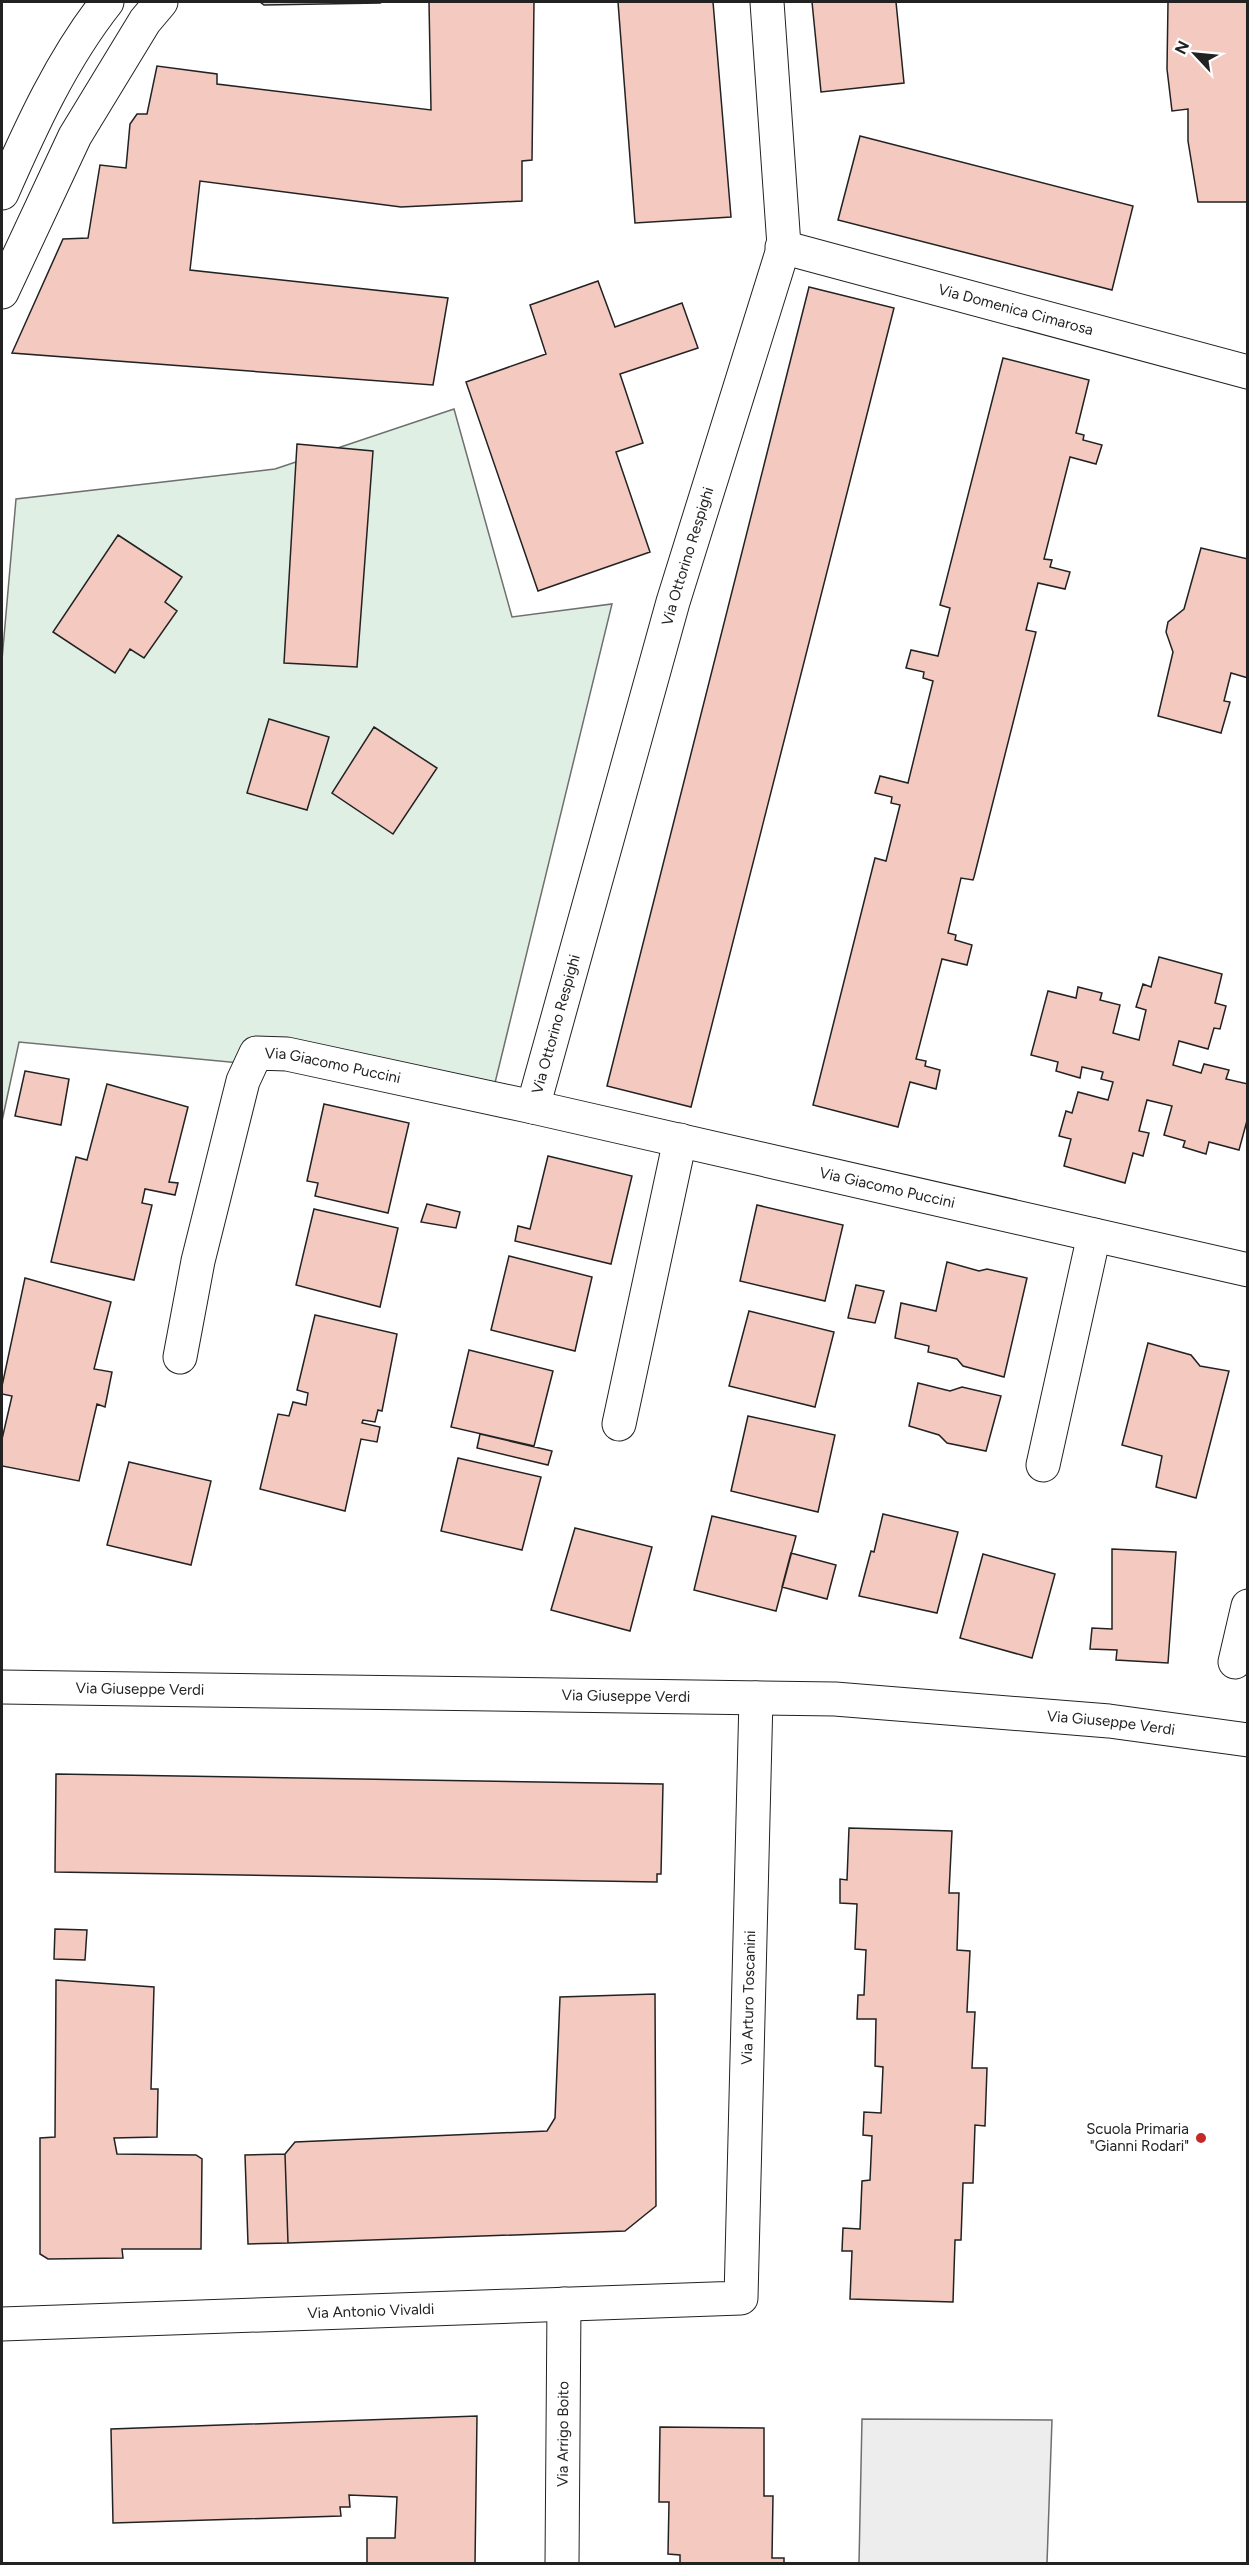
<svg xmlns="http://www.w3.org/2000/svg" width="1249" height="2565" font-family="Figtree,sans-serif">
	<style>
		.green { fill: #e0efe3; stroke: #6f6f6f; stroke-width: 1.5 }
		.parking { fill: #ededed; stroke: #6f6f6f; stroke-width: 1.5 }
		.building { fill: #f3c9c0; stroke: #222; stroke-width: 1.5 }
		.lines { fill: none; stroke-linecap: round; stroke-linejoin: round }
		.street-casing { stroke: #222; stroke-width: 35 }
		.secondary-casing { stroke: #222; stroke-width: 35 }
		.street { stroke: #fff; stroke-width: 33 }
		.secondary { stroke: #fff; stroke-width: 33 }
		.poi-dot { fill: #c62828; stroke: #fff; stroke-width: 2 }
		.labels { text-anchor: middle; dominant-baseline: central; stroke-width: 4.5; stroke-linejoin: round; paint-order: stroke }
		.street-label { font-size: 15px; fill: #222; stroke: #fff }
		.poi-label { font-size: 15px; fill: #222; stroke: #fff; text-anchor: end }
	</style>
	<rect width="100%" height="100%" fill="#fff"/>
	<!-- green -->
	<path class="green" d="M454 409 512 617 612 604 494 1087 19 1042 2 1121V660L16 499 275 469Z"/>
	<!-- parking -->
	<path class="parking" d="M862 2419 1052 2420 1047 2563H859Z"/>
	<!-- building -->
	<path class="building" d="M260 2H382L380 3 264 5Z
		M429 2H534L532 160 522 161V201L401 207 200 181 190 270 448 298 433 385 12 353 63 239 88 238 100 165 126 168 130 124 137 114H147L157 66 217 74V84L431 110Z
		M618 2H713L731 217 635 223Z
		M812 2H896L904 83 821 92Z
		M1168 2H1248V202H1198L1188 141V109L1172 111 1167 69Z
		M860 136 1133 206 1112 290 838 220Z
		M598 281 615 327 682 303 698 348 620 374 643 443 616 452 650 552 538 591 466 382 546 354 530 305Z
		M809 287 894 308 691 1107 607 1086Z
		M1003 358 1089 380 1076 433 1084 435 1083 440 1102 445 1096 464 1070 457 1044 559 1052 560 1050 567 1070 572 1065 589 1038 583 1026 630 1036 632 974 877 973 880 961 878 948 933 956 935 955 940 972 945 967 965 942 959 916 1059 926 1061 925 1066 940 1070 936 1089 910 1082 898 1127 813 1105 875 858 886 861 900 805 891 803 892 797 875 793 880 776 908 783 933 681 923 678 924 672 906 668 911 650 938 656 950 608 940 605Z
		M297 444 373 451 357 667 284 663Z
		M118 535 182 577 165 602 177 611 144 658 130 649 115 673 53 632Z
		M1201 548 1248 559V678L1231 673 1224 701 1230 702 1221 733 1158 716 1173 652 1166 632 1168 622 1184 609Z
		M269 719 329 737 307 810 247 793Z
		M374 727 437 768 393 834 332 793Z
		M1159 957 1222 974 1215 1003 1226 1006 1220 1029 1214 1028 1208 1049 1179 1041 1173 1065 1201 1073 1204 1064 1229 1070 1226 1079 1248 1084V1117L1239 1150 1209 1142 1206 1154 1183 1147 1185 1141 1164 1135 1172 1106 1147 1100 1139 1131 1149 1133 1143 1156 1133 1153 1125 1183 1064 1166 1071 1139 1059 1136 1066 1111 1072 1113 1078 1092 1108 1100 1113 1082 1101 1079 1103 1072 1082 1067 1080 1078 1056 1071 1058 1062 1031 1055 1048 991 1076 998 1078 987 1102 993 1100 1000 1120 1005 1113 1033 1139 1040 1146 1010 1136 1007 1143 984 1151 987Z
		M25 1071 69 1079 61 1125 15 1116Z
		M107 1084 188 1107 169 1182 178 1183 175 1195 145 1189 142 1203 152 1205 134 1280 51 1262 76 1157 87 1160Z
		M324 1104 409 1123 388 1213 315 1196 318 1183 307 1181Z
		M548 1156 632 1176 611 1264 515 1241 518 1226 530 1229Z
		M427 1204 460 1212 456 1228 421 1222Z
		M757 1205 843 1225 825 1301 740 1281Z
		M314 1209 398 1228 380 1307 296 1285Z
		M509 1256 592 1277 575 1351 491 1330Z
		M947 1262 979 1271 987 1269 1027 1278 1004 1377 963 1366 957 1359 928 1352 929 1346 895 1338 901 1303 936 1311Z
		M25 1278 111 1302 94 1369 112 1372 105 1407 97 1404 79 1481 2 1466V1439L12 1396 2 1394V1386Z
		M856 1285 884 1291 875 1323 848 1318Z
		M749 1311 834 1332 815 1407 729 1386Z
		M315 1315 397 1334 382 1411 378 1410 375 1422 363 1420 362 1423 380 1427 377 1442 361 1439 345 1511 260 1489 278 1414 289 1416 293 1402 306 1405 308 1393 297 1390Z
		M1148 1343 1191 1355 1200 1366 1229 1371 1196 1498 1156 1487 1162 1456 1122 1445Z
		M469 1350 553 1371 534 1446 451 1427Z
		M918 1383 950 1391 962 1387 1001 1396 986 1451 947 1443 939 1435 909 1426Z
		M748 1416 835 1435 818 1512 731 1491Z
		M480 1434 552 1451 548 1465 477 1448Z
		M458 1458 541 1477 522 1550 441 1531Z
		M129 1462 211 1481 191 1565 107 1545Z
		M883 1514 958 1532 937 1613 859 1596 871 1551 874 1552Z
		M712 1516 796 1536 776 1611 694 1590Z
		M575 1528 652 1547 630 1631 551 1610Z
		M1112 1549 1176 1552 1168 1663 1116 1660 1117 1650 1090 1649 1092 1628 1112 1629Z
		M791 1553 836 1565 827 1599 782 1587Z
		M983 1554 1055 1574 1032 1658 960 1638Z
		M56 1774 663 1784 661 1874H657V1882L55 1872Z
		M849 1828 952 1831 949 1893H959L957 1950 970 1951 967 2012H975L972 2068H987L985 2126 975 2125 973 2183H963L961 2240H955L953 2302 850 2299 852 2251H842L843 2228 860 2229 862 2181 870 2180 872 2136 863 2135 864 2112 881 2113 883 2067 875 2066 876 2019H857L858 1995H864L866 1950 855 1949 857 1904 840 1903V1879L847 1880Z
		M55 1929 87 1930 85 1960 54 1959Z
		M56 1980 154 1987 151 2089H158L157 2137 114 2138 117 2154 196 2155 202 2159 201 2249H122L123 2258 48 2259 40 2254V2138L55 2137Z
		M655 1994 656 2206 625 2231 288 2243 285 2154 295 2142 547 2131 555 2118 560 1997Z
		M285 2154 288 2243 248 2244 245 2155Z
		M477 2416 475 2564H367V2538H395L397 2497 349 2495 350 2507H340L341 2516 113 2523 111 2429Z
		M660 2427 764 2428V2496H773L772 2558H784V2564H680V2555L668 2554 669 2502H659Z"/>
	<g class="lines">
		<defs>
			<g id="street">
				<path id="s1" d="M782 247 1248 372"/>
				<path id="s2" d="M533 1107 673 602 784 246 767 2"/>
				<path id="s3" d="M180 1357 198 1261 243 1081 256 1053 287 1054 533 1107 1248 1270"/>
				<path d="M619 1424 680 1140"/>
				<path d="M1043 1465 1094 1235"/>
				<path d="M1235 1662 1248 1606"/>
				<path id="s4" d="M2 1687 835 1699 1109 1721 1248 1740"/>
				<path id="s5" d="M2 2324 741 2298 756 1698"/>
				<path id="s6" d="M562 2564 564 2304"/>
			</g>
			<path id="secondary" d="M2 193C31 127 62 59 107 2
				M2 292 75 136 145 21 161 2"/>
		</defs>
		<!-- street casing -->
		<use href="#street" class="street-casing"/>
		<!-- secondary casing -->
		<use href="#secondary" class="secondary-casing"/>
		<!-- street -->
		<use href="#street" class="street"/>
		<!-- secondary -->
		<use href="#secondary" class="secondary"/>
	</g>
	<!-- markers -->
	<circle class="poi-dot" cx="1201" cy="2138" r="6"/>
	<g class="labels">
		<!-- street labels -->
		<g class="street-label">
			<text stroke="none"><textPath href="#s1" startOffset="242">Via Domenica Cimarosa</textPath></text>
			<text stroke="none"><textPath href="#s2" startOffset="572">Via Ottorino Respighi</textPath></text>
			<text stroke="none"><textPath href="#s2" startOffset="86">Via Ottorino Respighi</textPath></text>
			<text stroke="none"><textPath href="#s3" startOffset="392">Via Giacomo Puccini</textPath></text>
			<text stroke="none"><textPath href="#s3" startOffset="960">Via Giacomo Puccini</textPath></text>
			<text stroke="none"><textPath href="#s4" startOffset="138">Via Giuseppe Verdi</textPath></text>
			<text stroke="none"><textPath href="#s4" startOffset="624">Via Giuseppe Verdi</textPath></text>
			<text stroke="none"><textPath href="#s4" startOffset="1110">Via Giuseppe Verdi</textPath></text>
			<text stroke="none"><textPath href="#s5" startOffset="1040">Via Arturo Toscanini</textPath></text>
			<text stroke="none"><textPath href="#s5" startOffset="369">Via Antonio Vivaldi</textPath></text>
			<text stroke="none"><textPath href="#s6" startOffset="130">Via Arrigo Boito</textPath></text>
		</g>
		<!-- poi labels -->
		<g class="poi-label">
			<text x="1189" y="2129">Scuola Primaria<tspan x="1189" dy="17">"Gianni Rodari"</tspan></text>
		</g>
	</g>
	<!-- border -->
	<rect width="1249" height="2565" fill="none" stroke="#222222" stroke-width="6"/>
	<!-- north arrow -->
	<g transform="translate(1195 54) rotate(296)" stroke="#ffffff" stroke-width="4.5" paint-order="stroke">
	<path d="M0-4.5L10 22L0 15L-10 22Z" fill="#222222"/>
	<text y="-9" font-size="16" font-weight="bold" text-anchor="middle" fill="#222222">N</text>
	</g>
</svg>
